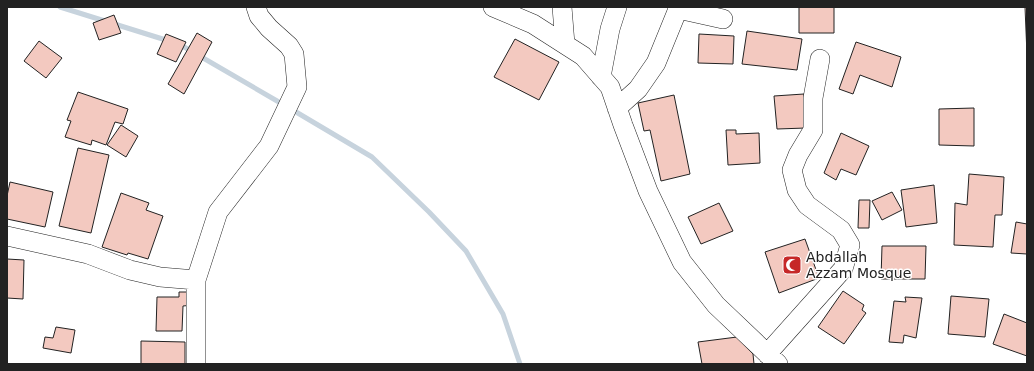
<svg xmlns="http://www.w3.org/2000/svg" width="1034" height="371" font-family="'DejaVu Sans',sans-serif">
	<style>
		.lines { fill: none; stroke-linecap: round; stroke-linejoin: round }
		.stream { stroke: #c7d3dd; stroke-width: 5 }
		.building { fill: #f3c9c0; stroke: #222 }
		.minor-casing { stroke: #222; stroke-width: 20 }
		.minor { stroke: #fff; stroke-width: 19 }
		.labels { text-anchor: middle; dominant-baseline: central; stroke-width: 3; stroke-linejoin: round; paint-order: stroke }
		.poi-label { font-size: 14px; fill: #222; stroke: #fff; text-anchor: start }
	</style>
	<rect width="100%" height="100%" fill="#fff"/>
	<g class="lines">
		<!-- stream -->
		<path class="stream" d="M60 7 169 41
			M179 44 284 105
			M291 109 372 157 429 212 466 251 503 314 520 364"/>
	</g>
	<!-- building -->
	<path class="building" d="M799 7H834V33H799Z
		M1025 7H1027V55Z
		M114 15 121 33 99 40 93 23Z
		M747 31 802 39 797 70 742 64Z
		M197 33 212 42 184 94 168 84Z
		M166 34 186 42 176 62 157 54Z
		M699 34 734 36 733 64 698 63Z
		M515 39 559 62 539 100 494 77Z
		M39 41 62 58 46 78 24 61Z
		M856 42 901 57 892 87 860 75 853 94 839 89Z
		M78 92 128 109 123 124 115 122 106 145 92 140 91 145 65 137 71 121 67 120Z
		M804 94 806 128 777 129 774 96Z
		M674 95 690 174 661 181 650 130 644 131 638 103Z
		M974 108V146L939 145V109Z
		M121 125 138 136 126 157 107 145Z
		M726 130H736V134L759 133 760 163 728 165Z
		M841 133 869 146 856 175 841 169 836 180 824 173Z
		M78 148 109 155 91 233 59 226Z
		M969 174 1004 177 1002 215H995L993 247 954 245 955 203 967 205Z
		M10 182 53 192 45 227 7 219V196Z
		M934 185 937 223 906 227 901 190Z
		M892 192 902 210 882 220 872 201Z
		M121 193 149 203 146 210 163 216 148 259 128 253 127 255 102 247Z
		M859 200H870L869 228H858Z
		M719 203 733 231 701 244 688 217Z
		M1016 222 1027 224V254L1011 253Z
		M805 239 819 278 779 293 765 252Z
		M882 246H926L925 279H881Z
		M7 259 24 260 23 299 7 298Z
		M843 291 864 305 862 310 866 313 844 344 818 327Z
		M179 292H193V305L183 306 182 331H156L157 297H179Z
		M951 296 989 299 985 337 948 334Z
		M905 297 922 298 916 338 904 335 903 343 889 342 894 301 906 302Z
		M1004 314 1027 323V356L993 344Z
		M56 327 75 330 71 353 43 348 45 337 53 338Z
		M737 337 753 354 754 364H702L698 342Z
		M141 341 185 342V364H141Z"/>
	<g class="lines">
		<defs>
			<path id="minor" d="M493 7 533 24 583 56 610 87 623 125 648 191 682 262 716 305 778 364
				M562 7 565 44
				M601 77 610 29 617 7
				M617 108 638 89 656 63 678 9 723 19
				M7 236 88 254 130 270 160 277 196 280
				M767 354 843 269 850 245 841 230 807 205 797 190 792 170 798 155 813 130V98L820 59
				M196 364V280L218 212 269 146 297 87 294 54 289 46 269 28 259 16 256 7"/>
		</defs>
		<!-- minor casing -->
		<use href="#minor" class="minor-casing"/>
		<!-- minor -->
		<use href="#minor" class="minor"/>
	</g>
	<!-- icons -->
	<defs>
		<symbol id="mosque-square" viewBox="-11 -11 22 22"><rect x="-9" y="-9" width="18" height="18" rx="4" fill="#c62828" stroke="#fff"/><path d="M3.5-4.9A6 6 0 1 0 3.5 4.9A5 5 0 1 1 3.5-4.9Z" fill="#fff"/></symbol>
	</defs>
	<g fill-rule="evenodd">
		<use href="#mosque-square" x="781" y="254" width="22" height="22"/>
	</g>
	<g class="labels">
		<!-- poi labels -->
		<g class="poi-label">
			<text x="806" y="257">Abdallah<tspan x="806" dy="16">Azzam Mosque</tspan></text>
		</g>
	</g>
	<!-- border -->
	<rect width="1034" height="371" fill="none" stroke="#222222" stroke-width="16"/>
</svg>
